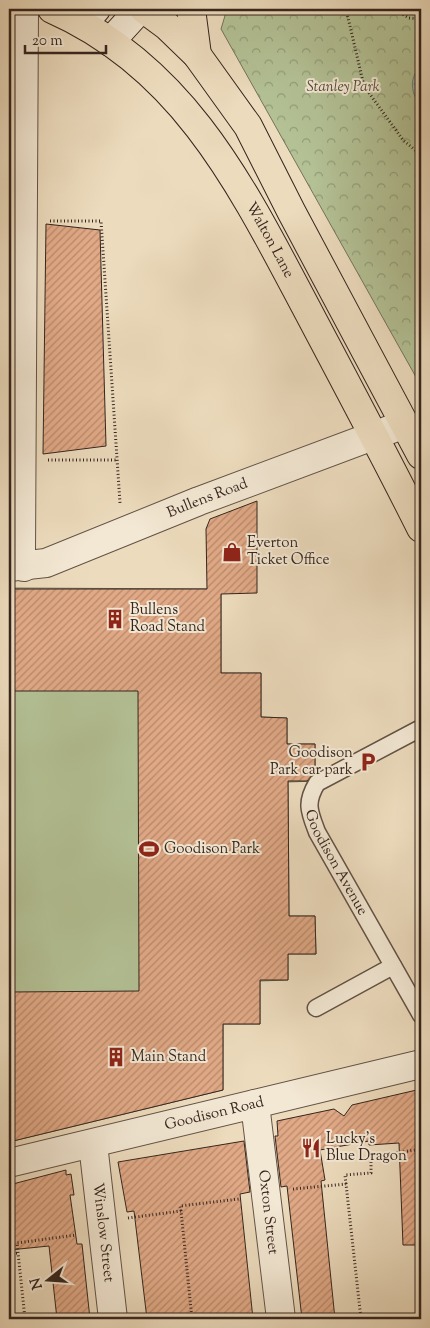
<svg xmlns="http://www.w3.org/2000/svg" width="430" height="1328" font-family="'Sorts Mill Goudy',serif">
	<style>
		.grass { fill: #b3c195; stroke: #74735a }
		.park { fill: url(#park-crowns); stroke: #74735a }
		.water { fill: url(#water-ripples); stroke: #717f77 }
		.building { fill: url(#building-hatch); stroke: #35251e }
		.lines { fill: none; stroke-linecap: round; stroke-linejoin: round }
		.lane-casing { stroke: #635246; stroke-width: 19 }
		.street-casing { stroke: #635246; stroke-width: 30 }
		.secondary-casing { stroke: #35251e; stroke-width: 30 }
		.highway-casing { stroke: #35251e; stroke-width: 30 }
		.path { stroke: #35251e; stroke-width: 3; stroke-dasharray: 1 2.5; stroke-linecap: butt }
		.lane { stroke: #f3e8d4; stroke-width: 16 }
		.street { stroke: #f3e8d4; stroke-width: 28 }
		.secondary { stroke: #f3e8d4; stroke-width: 28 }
		.highway { stroke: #ecdbbd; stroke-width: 28 }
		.labels { text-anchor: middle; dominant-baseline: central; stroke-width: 4; stroke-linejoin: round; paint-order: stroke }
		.park-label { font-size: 15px; font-style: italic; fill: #544c3c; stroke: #f3e8d4 }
		.street-label { font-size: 15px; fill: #35251e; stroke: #f3e8d4 }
		.poi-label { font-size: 15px; fill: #35251e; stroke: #f3e8d4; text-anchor: start }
	</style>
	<defs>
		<pattern id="park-crowns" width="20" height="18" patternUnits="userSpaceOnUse" patternTransform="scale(1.25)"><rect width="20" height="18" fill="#b3c195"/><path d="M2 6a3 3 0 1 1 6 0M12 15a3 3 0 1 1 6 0" fill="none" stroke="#929d79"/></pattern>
		<pattern id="water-ripples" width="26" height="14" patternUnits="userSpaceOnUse" patternTransform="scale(1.25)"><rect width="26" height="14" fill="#99bbb3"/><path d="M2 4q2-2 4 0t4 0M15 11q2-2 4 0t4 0" fill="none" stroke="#7e9891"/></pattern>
		<pattern id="building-hatch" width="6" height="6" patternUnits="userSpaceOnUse" patternTransform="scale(1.25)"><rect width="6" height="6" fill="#e1a986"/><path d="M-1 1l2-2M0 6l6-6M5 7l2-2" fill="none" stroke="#b7896d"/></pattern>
	</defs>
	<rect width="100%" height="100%" fill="#ecdbbd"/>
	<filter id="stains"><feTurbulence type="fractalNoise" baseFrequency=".004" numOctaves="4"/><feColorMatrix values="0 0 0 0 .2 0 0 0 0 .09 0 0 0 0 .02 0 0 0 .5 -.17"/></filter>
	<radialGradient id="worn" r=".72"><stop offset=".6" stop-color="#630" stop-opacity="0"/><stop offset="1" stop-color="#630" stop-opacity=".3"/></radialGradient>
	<!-- grass -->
	<path class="grass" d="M9 588 221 589V673H261V717L287 718V744H315V781L288 782 289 916H315L316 954H288V980L260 981V1024H223V1090L9 1142Z"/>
	<!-- park -->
	<path class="park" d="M227 9H421V386L221 29Z"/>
	<!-- water -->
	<path class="water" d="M421 66V107C411 93 408 79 421 66Z"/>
	<!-- building -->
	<path class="building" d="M46 224 100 230 106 446 43 454Z
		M257 501V593L221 594V673H261V717L287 718V744H315V773L307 781H288L289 916H315L316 954H288V980H260V1024H223V1090L9 1142V992L139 991 138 691H9V589H207L206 529 210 519Z
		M421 1089V1245H403L399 1143 369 1145V1141L320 1150 325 1180 321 1181 335 1319H302L287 1186 281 1187 275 1136H278L277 1121 334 1109 344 1116 352 1105Z
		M244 1141 250 1192 240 1194 253 1319H147L134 1211 127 1212 118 1162Z
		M66 1170V1175L71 1174 74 1195H70L77 1244H82L90 1319H57L49 1246 9 1250V1185Z"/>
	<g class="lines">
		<defs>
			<g id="lane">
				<path id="s1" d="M421 728 317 783C305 803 309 811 317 832L421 1015"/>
				<path d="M316 1008 393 966"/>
			</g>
			<g id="street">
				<path d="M24 9 21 552 24 567"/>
				<path id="s2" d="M9 567 46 563 199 501 405 424"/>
				<path id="s3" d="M255 1104 281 1319"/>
				<path id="s4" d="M93 1144 113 1319"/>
				<path id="s5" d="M9 1163 421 1064"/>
			</g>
			<path id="secondary" d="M84 23 96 9
				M110 42 140 9"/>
			<g id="highway">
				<path id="s6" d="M52 9C186 68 244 191 309 313 347 385 385 456 421 528"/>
				<path d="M144 9 167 26 197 55 248 126 291 211 421 455"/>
				<path d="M191 9 197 55"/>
			</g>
		</defs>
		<!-- lane casing -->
		<use href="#lane" class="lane-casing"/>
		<!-- street casing -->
		<use href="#street" class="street-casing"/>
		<!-- secondary casing -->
		<use href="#secondary" class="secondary-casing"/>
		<!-- highway casing -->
		<use href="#highway" class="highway-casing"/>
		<!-- path -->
		<path class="path" d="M346 9 364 86 403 140 421 155
			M394 9 409 18 421 19
			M50 221H101L120 503
			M48 460H118
			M346 1184 345 1175 371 1173V1157L421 1149
			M293 1189 346 1184 361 1319
			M181 1211 180 1206 239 1199
			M128 1218 181 1211 192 1319
			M9 1254 18 1253
			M25 1319 17 1243 76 1235"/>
		<!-- lane -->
		<use href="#lane" class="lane"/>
		<!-- street -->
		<use href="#street" class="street"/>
		<!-- secondary -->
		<use href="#secondary" class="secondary"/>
		<!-- highway -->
		<use href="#highway" class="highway"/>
	</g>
	<!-- icons -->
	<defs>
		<symbol id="shop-bare" viewBox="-9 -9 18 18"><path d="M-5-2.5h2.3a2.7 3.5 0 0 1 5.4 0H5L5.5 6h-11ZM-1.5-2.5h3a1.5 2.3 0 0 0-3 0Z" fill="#8f2418" stroke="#f3e8d4" stroke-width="2.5" paint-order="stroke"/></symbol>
		<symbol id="building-bare" viewBox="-9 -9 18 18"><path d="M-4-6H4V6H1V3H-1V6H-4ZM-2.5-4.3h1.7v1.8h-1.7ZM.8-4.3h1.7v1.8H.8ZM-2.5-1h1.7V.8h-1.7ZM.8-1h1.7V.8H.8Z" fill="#8f2418" stroke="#f3e8d4" stroke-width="2.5" paint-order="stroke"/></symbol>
		<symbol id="parking-bare" viewBox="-9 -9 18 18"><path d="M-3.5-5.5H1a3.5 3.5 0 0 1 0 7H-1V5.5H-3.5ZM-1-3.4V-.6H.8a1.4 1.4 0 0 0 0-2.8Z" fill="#8f2418" stroke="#f3e8d4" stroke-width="2.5" paint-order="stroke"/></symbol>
		<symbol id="stadium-bare" viewBox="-9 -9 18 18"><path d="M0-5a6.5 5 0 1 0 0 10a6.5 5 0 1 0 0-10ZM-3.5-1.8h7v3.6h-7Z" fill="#8f2418" stroke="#f3e8d4" stroke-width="2.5" paint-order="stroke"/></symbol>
		<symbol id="restaurant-bare" viewBox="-9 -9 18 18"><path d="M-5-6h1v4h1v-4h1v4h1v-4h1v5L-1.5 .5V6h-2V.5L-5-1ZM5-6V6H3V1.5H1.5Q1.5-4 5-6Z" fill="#8f2418" stroke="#f3e8d4" stroke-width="2.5" paint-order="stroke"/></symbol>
	</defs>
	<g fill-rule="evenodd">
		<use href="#shop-bare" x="218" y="538" width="28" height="28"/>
		<use href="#building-bare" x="101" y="605" width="28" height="28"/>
		<use href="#parking-bare" x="354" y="748" width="28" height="28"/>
		<use href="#stadium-bare" x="135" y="835" width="28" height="28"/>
		<use href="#building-bare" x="102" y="1043" width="28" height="28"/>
		<use href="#restaurant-bare" x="297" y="1134" width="28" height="28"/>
	</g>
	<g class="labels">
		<!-- park labels -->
		<g class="park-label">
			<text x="343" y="87">Stanley Park</text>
		</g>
		<!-- street labels -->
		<g class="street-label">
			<text stroke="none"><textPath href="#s6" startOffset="324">Walton Lane</textPath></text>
			<text stroke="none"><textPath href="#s2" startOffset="211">Bullens Road</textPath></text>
			<text stroke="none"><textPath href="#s1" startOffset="205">Goodison Avenue</textPath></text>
			<text stroke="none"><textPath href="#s5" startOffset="211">Goodison Road</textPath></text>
			<text stroke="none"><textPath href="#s3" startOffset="109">Oxton Street</textPath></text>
			<text stroke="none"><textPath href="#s4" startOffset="89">Winslow Street</textPath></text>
		</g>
		<!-- poi labels -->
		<g class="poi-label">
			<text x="247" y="543">Everton<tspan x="247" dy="17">Ticket Office</tspan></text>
			<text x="130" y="610">Bullens<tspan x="130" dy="17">Road Stand</tspan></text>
			<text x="353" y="753" text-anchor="end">Goodison<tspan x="353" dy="17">Park car park</tspan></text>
			<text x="164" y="849">Goodison Park</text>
			<text x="131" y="1057">Main Stand</text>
			<text x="326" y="1139">Lucky's<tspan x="326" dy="17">Blue Dragon</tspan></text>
		</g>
	</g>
	<!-- margin -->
	<rect width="430" height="1328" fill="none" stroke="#ecdbbd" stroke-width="30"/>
	<rect x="10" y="10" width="410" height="1308" fill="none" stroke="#35251e" stroke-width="2.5"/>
	<rect x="15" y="15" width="400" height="1298" fill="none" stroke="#35251e"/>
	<!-- north arrow -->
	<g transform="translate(48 1280) rotate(253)" stroke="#f3e8d4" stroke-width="4" paint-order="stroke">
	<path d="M0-4L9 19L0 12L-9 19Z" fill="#35251e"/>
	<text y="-8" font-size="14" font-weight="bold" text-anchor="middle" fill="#35251e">N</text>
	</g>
	<!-- scale -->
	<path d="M25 45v8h81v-8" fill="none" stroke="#35251e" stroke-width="2.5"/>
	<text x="32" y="45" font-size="15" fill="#35251e" stroke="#f3e8d4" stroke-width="4" paint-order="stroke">20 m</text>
	<rect width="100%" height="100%" filter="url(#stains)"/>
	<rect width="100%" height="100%" fill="url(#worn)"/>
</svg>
